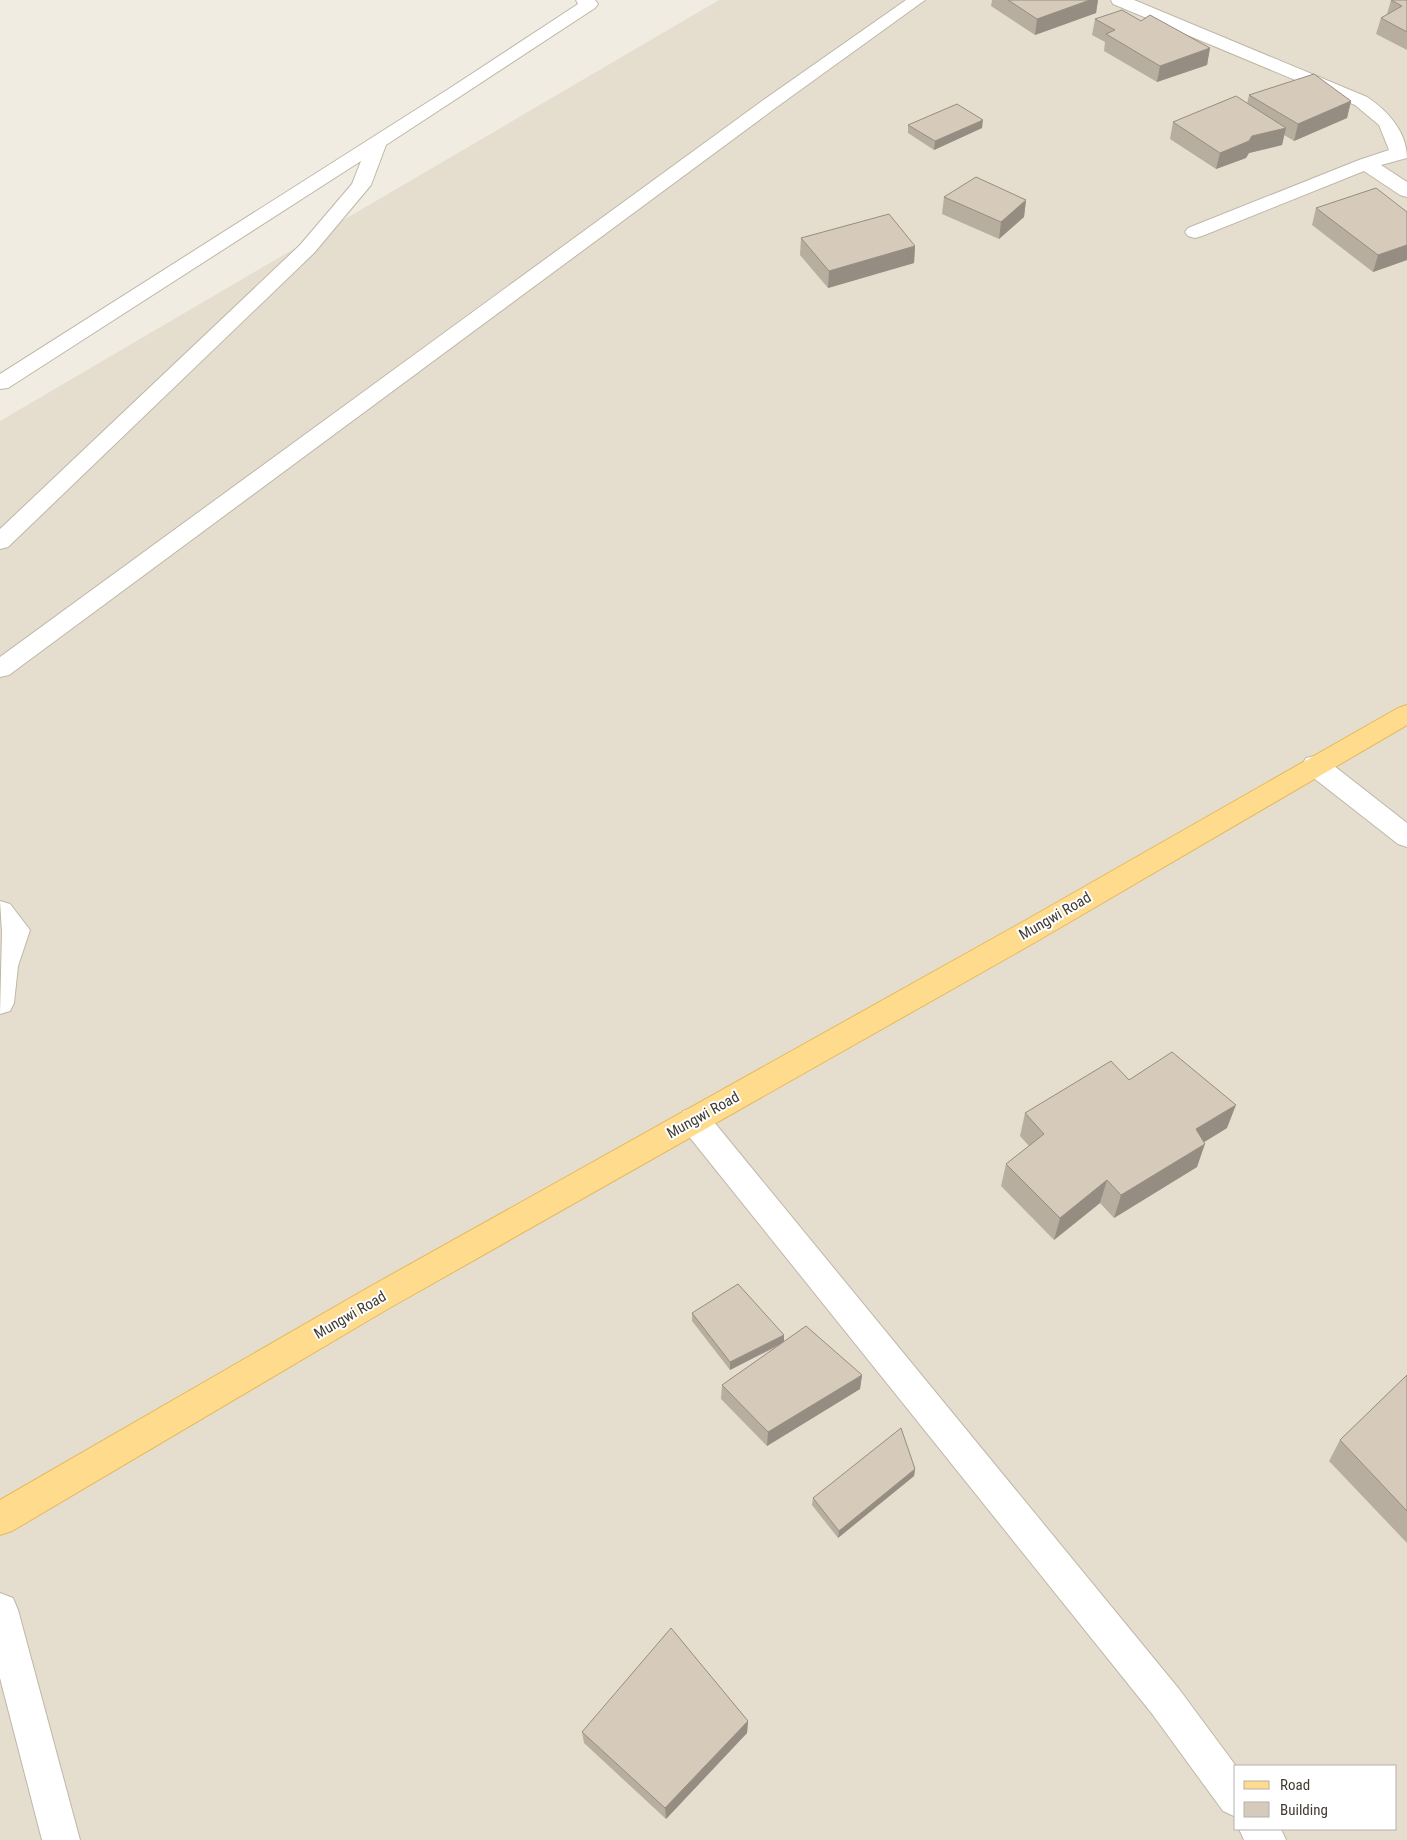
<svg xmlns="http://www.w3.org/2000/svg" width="1407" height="1840" font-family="'Roboto Condensed',sans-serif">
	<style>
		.residential { fill: #e5decf; fill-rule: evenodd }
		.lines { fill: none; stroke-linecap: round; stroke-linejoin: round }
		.minor-casing { stroke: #bfb7a7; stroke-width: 2 }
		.major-casing { stroke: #e5b95c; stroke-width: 2 }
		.minor { fill: #fff; fill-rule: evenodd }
		.major { fill: #ffdc8d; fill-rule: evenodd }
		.wall { fill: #b8aea0 }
		.shaded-wall { fill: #968d82 }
		.building { fill: #d6caba; stroke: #968d82 }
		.labels { text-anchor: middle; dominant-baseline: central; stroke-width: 4; stroke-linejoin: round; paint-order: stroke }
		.street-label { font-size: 15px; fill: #423c32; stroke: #fff }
	</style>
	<rect width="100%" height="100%" fill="#f1ece2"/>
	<!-- residential -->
	<path class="residential" d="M719 0H1407V1840H0V421ZM1236 1766H1396V1829H1236Z"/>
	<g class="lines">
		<defs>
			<path id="minor" d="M576 0H595L598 4 595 8 386 145 371 185 314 253 8 547 0 549V529L300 245 352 184 361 161 8 388 0 389V374L450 88 578 4Z
				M906 0H925L774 109 9 675 0 677V657L762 101Z
				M1111 0H1134L1367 97C1388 111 1407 132 1407 158L1381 165 1407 182V197L1400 195 1364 171 1202 236 1195 238 1188 236 1185 232 1188 228 1359 160 1389 150 1379 125 1355 105 1113 4Z
				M1315 756 1324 758 1407 823V847L1398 844 1306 772 1302 765 1306 758Z
				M0 901 10 904 30 930 18 966 14 1003 10 1011 0 1014 2 932Z
				M694 1108 705 1111 1179 1689 1236 1766V1817L1223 1811 1153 1715 683 1129 679 1120 683 1111Z
				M0 1593 13 1598 18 1610 80 1840H42L0 1678Z
				M1239 1829H1281L1286 1840H1244Z"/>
			<path id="major" d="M1407 705V725L1039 940 386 1310 12 1531 0 1535V1500L364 1290 1019 924 1398 708Z"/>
		</defs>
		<!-- minor casing -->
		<use href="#minor" class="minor-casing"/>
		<!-- major casing -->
		<use href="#major" class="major-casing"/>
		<!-- minor -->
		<use href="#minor" class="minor"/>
		<!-- major -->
		<use href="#major" class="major"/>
	</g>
	<!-- wall -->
	<path class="wall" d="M992 0H1098L1096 13 1035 35 991 6Z
		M1391 0H1407V50L1376 34 1381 18 1387 14Z
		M1095 19 1141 21 1210 48 1207 65 1157 82 1104 51 1105 42 1092 35Z
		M1249 95 1351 101 1347 118 1294 141 1284 135 1282 145 1249 153 1246 158 1216 169 1170 139 1173 122 1247 104Z
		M908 125 982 128 934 150 908 133Z
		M944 197 1026 200 1024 217 999 239 942 214Z
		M1316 208 1407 212V260L1373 272 1312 225Z
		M801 238 915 246 914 263 828 288 800 255Z
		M1025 1113 1227 1128 1204 1142 1197 1167 1114 1218 1100 1203 1054 1240 1001 1186 1006 1164 1029 1146 1020 1136Z
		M692 1313 784 1335V1342L862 1375 860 1389 767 1446 721 1399 722 1385 780 1345 730 1370 692 1321Z
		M1407 1375V1543L1329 1461 1340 1440Z
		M915 1469 914 1476 838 1538 812 1505 813 1498Z
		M748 1721 747 1733 666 1819 584 1743 582 1732Z"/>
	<!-- shaded-wall -->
	<path class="shaded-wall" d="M1090 0H1098L1096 13 1035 35 1037 19Z
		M1210 48 1207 65 1157 82 1160 66Z
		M1351 101 1347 118 1294 141 1298 124Z
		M983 120 982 128 934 150 935 141Z
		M1286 128 1282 145 1249 153 1246 158 1216 169 1220 153 1252 136Z
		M1026 200 1024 217 999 239 1001 222Z
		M1407 245V260L1373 272 1378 255Z
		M915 246 914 263 828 288 829 271Z
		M1236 1105 1227 1128 1188 1152 1196 1129Z
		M1205 1144 1197 1167 1114 1218 1121 1195Z
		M1107 1180 1100 1203 1054 1240 1060 1218Z
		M784 1335V1342L730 1370V1362Z
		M862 1375 860 1389 767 1446 768 1432Z
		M915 1469 914 1476 838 1538 839 1531Z
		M748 1721 747 1733 666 1819 665 1808Z"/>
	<!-- building -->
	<path class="building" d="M1008 0H1090L1037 19Z
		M1391 0H1407V32L1381 18 1402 6Z
		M1122 10 1141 21 1150 15 1210 48 1160 66 1106 34 1115 30 1095 19Z
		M1314 74 1351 101 1298 124 1249 95Z
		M1236 96 1286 128 1252 136 1249 141 1220 153 1173 122Z
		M957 104 983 120 935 141 908 125Z
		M976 177 1026 200 1001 222 944 197Z
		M1376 188 1407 212V245L1378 255 1316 208Z
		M889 214 915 246 829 271 801 238Z
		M1172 1052 1236 1105 1196 1129 1205 1144 1121 1195 1107 1180 1060 1218 1006 1164 1044 1134 1025 1113 1111 1061 1129 1080Z
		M738 1284 784 1335 730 1362 692 1313Z
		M806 1326 862 1375 768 1432 722 1385Z
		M1407 1375V1511L1340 1440Z
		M901 1428 915 1469 839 1531 813 1498Z
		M671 1628 748 1721 665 1808 582 1732Z"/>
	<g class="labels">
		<!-- street labels -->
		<g class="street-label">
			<text transform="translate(1055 916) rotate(-30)">Mungwi Road</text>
			<text transform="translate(703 1115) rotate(-29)">Mungwi Road</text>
			<text transform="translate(350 1315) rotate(-30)">Mungwi Road</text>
		</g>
	</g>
	<!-- legend -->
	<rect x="1234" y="1765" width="162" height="65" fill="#ffffff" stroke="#b3b1ad"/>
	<rect x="1244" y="1781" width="25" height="8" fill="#ffdc8d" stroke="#b3b1ad"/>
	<text x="1280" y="1790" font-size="15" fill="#423c32">Road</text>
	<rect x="1244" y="1802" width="25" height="15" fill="#d6caba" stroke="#b3b1ad"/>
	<text x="1280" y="1815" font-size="15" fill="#423c32">Building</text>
</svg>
